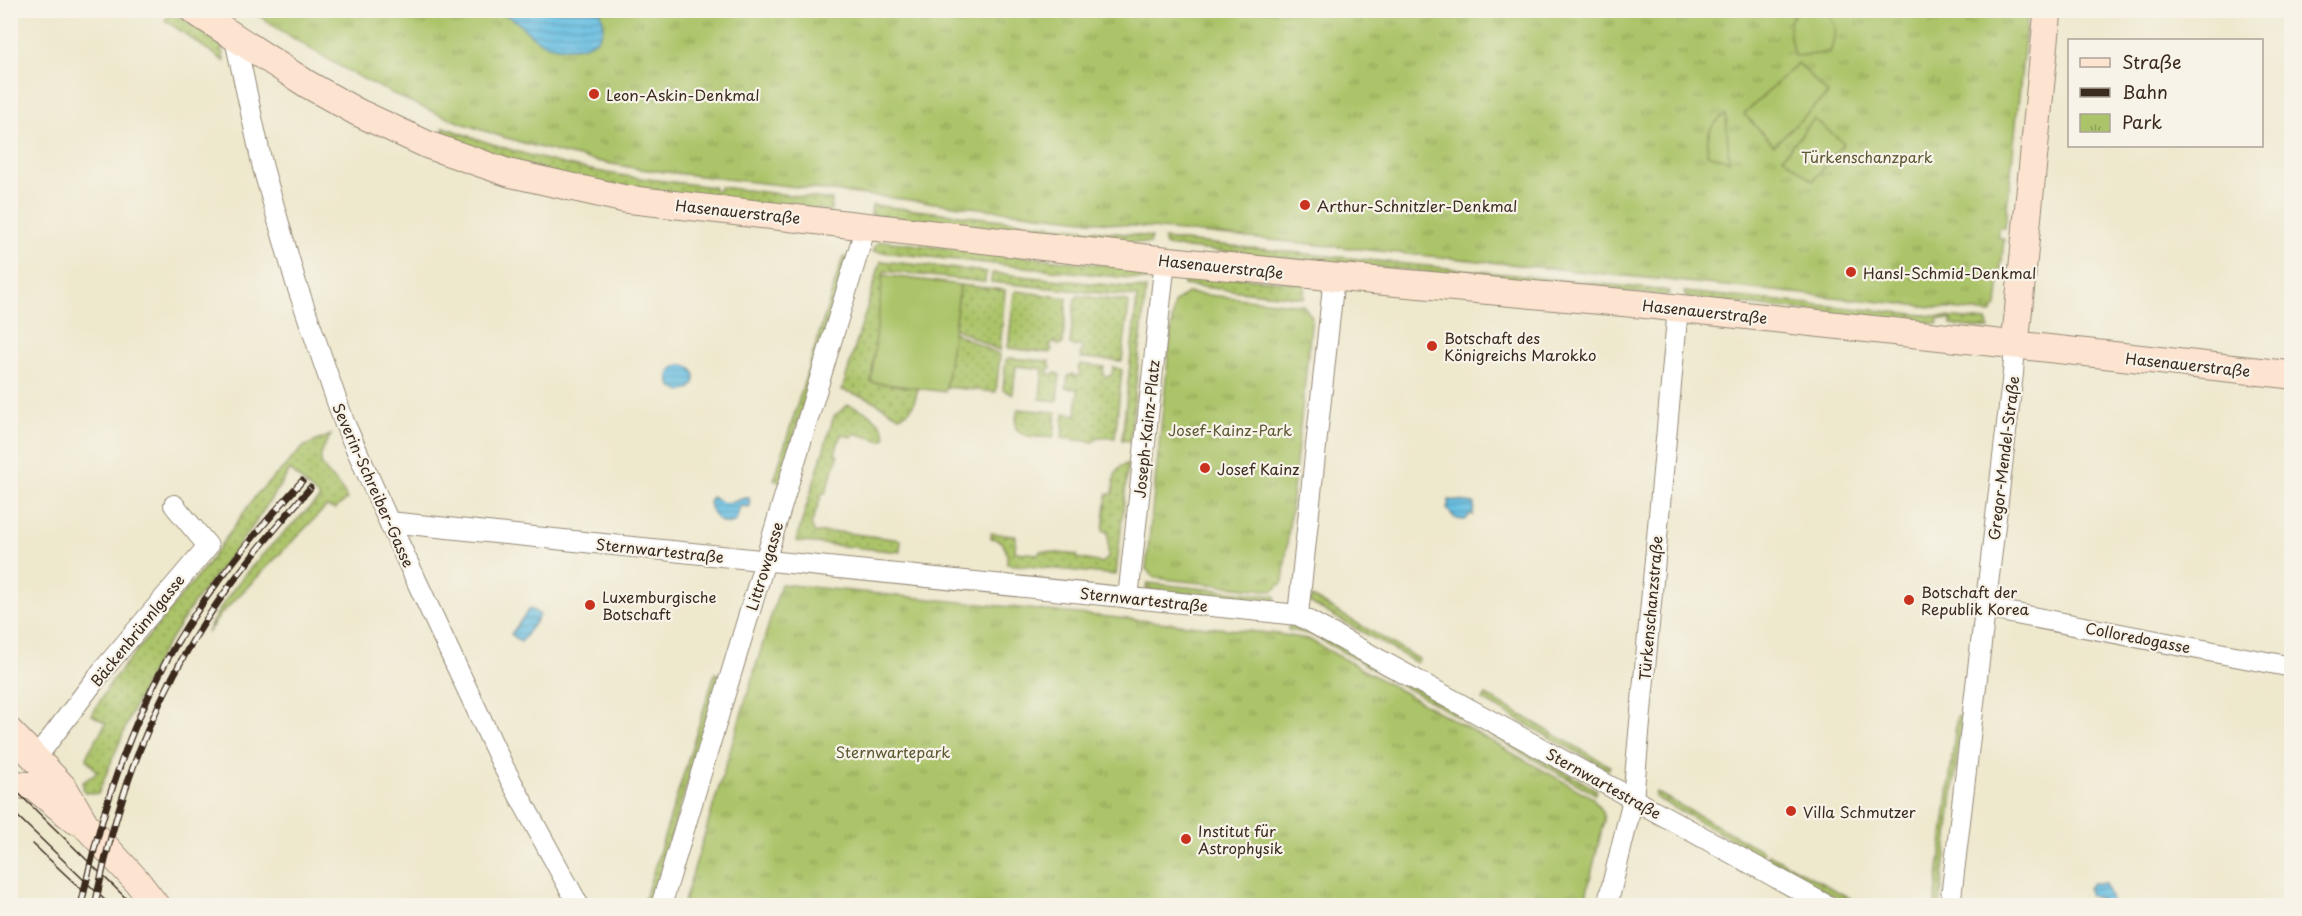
<svg xmlns="http://www.w3.org/2000/svg" width="2302" height="916" font-family="'Playpen Sans',sans-serif">
	<style>
		.grass { fill: url(#grass-dots); stroke: #747744; stroke-width: 1.5 }
		.park { fill: url(#park-tufts); stroke: #747744; stroke-width: 1.5 }
		.pitch { fill: #acc469; stroke: #747744; stroke-width: 1.5 }
		.water { fill: url(#water-rules); stroke: #507480; stroke-width: 1.5 }
		.lines { fill: none; stroke-linecap: round; stroke-linejoin: round }
		.street-casing { stroke: #948976; stroke-width: 22 }
		.secondary-casing { stroke: #948976; stroke-width: 29 }
		.street { stroke: #fff; stroke-width: 20 }
		.secondary { stroke: #fde4d0; stroke-width: 27 }
		.tram { stroke: #3b2a1e; stroke-width: 1.5 }
		.rail-casing { stroke: #3b2a1e; stroke-width: 7 }
		.rail { stroke: #f7f3e8; stroke-width: 4.5; stroke-dasharray: 14; stroke-linecap: butt }
		.poi-dot { fill: #c8321e; stroke: #f7f3e8; stroke-width: 2 }
		.labels { text-anchor: middle; dominant-baseline: central; stroke-width: 4.5; stroke-linejoin: round; paint-order: stroke }
		.poi-label { font-size: 15px; fill: #3b2a1e; stroke: #f7f3e8; text-anchor: start }
		.park-label { font-size: 15px; fill: #5d5834; stroke: #f7f3e8 }
		.street-label { font-size: 15px; fill: #3b2a1e; stroke: #f7f3e8 }
	</style>
	<defs>
		<pattern id="grass-dots" width="8" height="8" patternUnits="userSpaceOnUse" patternTransform="scale(1.5)"><rect width="8" height="8" fill="#acc469"/><path d="M2 2h.1M6 6h.1" fill="none" stroke="#8d9f56" stroke-width="1.8" stroke-linecap="round"/></pattern>
		<pattern id="park-tufts" width="24" height="20" patternUnits="userSpaceOnUse" patternTransform="scale(1.5)"><rect width="24" height="20" fill="#acc469"/><path d="M3 7l-1-3M5 7V3M7 7l1-3M15 17l-1-3M17 17v-4M19 17l1-3" fill="none" stroke="#8d9f56"/></pattern>
		<pattern id="water-rules" width="6" height="5" patternUnits="userSpaceOnUse" patternTransform="scale(1.5)"><rect width="6" height="5" fill="#65bee2"/><path d="M0 2.5h6" fill="none" stroke="#549bb7"/></pattern>
	</defs>
	<rect width="100%" height="100%" fill="#f7f3e8"/>
	<filter id="ink" filterUnits="userSpaceOnUse"><feTurbulence type="fractalNoise" baseFrequency=".0167" numOctaves="2"/><feDisplacementMap in="SourceGraphic" scale="12" xChannelSelector="R" yChannelSelector="G"/><feConvolveMatrix kernelMatrix="1 2 1 2 8 2 1 2 1" color-interpolation-filters="sRGB"/></filter>
	<filter id="wash" filterUnits="userSpaceOnUse"><feTurbulence type="fractalNoise" baseFrequency=".008" numOctaves="4" result="noise"/><feDisplacementMap in="SourceGraphic" scale="24" xChannelSelector="R" yChannelSelector="G"/><feGaussianBlur stdDeviation="1.35" result="paint"/><feColorMatrix in="noise" values="0 0 0 0 0 0 0 0 0 0 0 0 0 0 0 0 0 1.4 0 .05"/><feComposite in="paint" operator="in"/></filter>
	<g filter="url(#wash)">
		<rect width="100%" height="100%" fill="#eee8cd"/>
		<!-- grass -->
		<path class="grass" d="M172 11 221 45 224 61 165 20Z
			M444 127C492 145 540 160 591 170 631 178 673 182 714 187V190L719 191 720 187 832 200 831 211 659 193 566 178 440 139Z
			M872 205 1151 237 1150 244 871 215Z
			M1164 239 1669 291 1668 296 1166 246 1164 243Z
			M883 241 1148 270 1147 280 873 251 877 243Z
			M843 257 848 258 780 482 774 480Z
			M881 261 986 272 985 282 884 271 871 382 918 388C915 401 913 413 899 416L870 399 842 390Z
			M1186 272 1305 284 1304 298 1184 285Z
			M992 273 1146 289 1130 441 1122 440 1137 297 991 282Z
			M960 285 1005 290 1000 351 954 328Z
			M1017 291 1067 298 1063 344 1058 345 1055 341 1049 346 1052 349 1050 353 1008 348 1014 293Z
			M1684 292 1986 321 1989 329 1951 325V320L1939 319 1938 324 1686 298Z
			M1078 296 1126 301 1129 303 1122 361 1081 358 1080 352 1083 350 1079 344 1076 347 1070 344 1075 299Z
			M953 332 1000 355 996 392 946 387Z
			M1009 358 1049 361 1051 368 1047 370 1052 376 1055 373 1060 375 1057 401 1040 399 1043 369 1016 366 1013 394 1003 390 1006 360Z
			M1080 364 1104 367 1103 374 1106 377 1112 375 1113 367 1122 370 1115 438 1098 437 1093 442 1062 438 1064 413 1076 415 1078 389 1066 388 1068 376 1073 374 1075 378 1081 372 1078 369Z
			M848 405C865 410 882 418 886 437L882 441 854 433 852 437 841 434 835 454 838 456 825 494H822L811 525 815 533 839 532 901 540 900 552 796 541 834 416Z
			M1018 409 1056 412 1054 437C1045 437 1021 439 1016 429 1014 424 1017 414 1018 409Z
			M331 435C305 471 335 470 347 499L335 509 326 507 220 615 207 633C229 583 281 535 320 498L290 470 253 526 193 604 158 658 135 705 98 794 85 792 82 788 84 786 82 783 97 772 87 759 88 753 106 723 92 715 111 682 206 566 257 494 305 446Z
			M1128 464 1116 575 1007 564C1008 551 1004 540 991 538V533L1016 536 1015 552 1039 554 1040 551 1077 555V558L1102 563 1108 558V532L1103 531 1107 494H1113C1114 482 1113 465 1128 464Z
			M1147 583 1275 596V602L1146 589Z
			M1312 597 1419 659 1417 663 1309 602Z
			M1289 625 1308 627 1597 790 1595 794 1311 634 1288 630Z
			M715 673 720 675 650 905H643Z
			M1486 695 1610 766 1608 770 1483 700Z
			M1957 716 1962 717 1940 905H1935Z
			M1656 792 1763 851 1761 856 1655 797Z
			M1768 854 1863 905H1851L1765 858Z"/>
		<!-- park -->
		<path class="park" d="M252 11H2028L2005 228H1999L1998 237 2004 239 1997 306 1991 313 1152 228 640 169C490 144 377 98 252 11Z
			M1187 293 1303 305 1312 317 1283 582 1273 591 1155 578 1146 569 1174 303Z
			M781 584 1278 634 1308 639 1593 798 1602 812 1604 820 1584 905H683Z"/>
		<!-- pitch -->
		<path class="pitch" d="M1799 10 1827 11 1836 28 1831 51 1819 54 1794 56C1791 40 1783 21 1799 10Z
			M1798 63 1828 94 1774 145 1744 114Z
			M1726 114 1729 161 1707 154C1708 133 1707 127 1726 114Z
			M1814 119 1844 143 1813 181 1783 157Z
			M883 275 960 285 945 392 871 382Z"/>
		<!-- water -->
		<path class="water" d="M489 11H600C616 48 569 54 543 43 528 37 523 24 511 18 504 14 496 13 489 11Z
			M669 378a13 13 0 1 1 26 0a13 13 0 1 1-26 0Z
			M712 497C728 508 732 501 749 497L750 507 740 506 736 521C721 529 711 515 709 502Z
			M1449 500 1474 503 1473 515H1470L1465 520 1456 519 1447 509Z
			M530 608 540 615 521 642 511 634Z
			M2092 883 2105 884 2113 905H2097L2099 899 2089 894 2088 888Z"/>
	</g>
	<g filter="url(#ink)">
		<g class="lines">
			<defs>
				<path id="street" d="M235 39 263 168 296 283 344 422 389 522 503 766 579 906
					M389 522 1298 615 1828 906
					M1128 598 1165 260
					M1985 608 2292 667
					M1298 615 1334 277
					M36 758 102 671 208 546 174 505
					M661 906 866 226
					M1607 906 1633 799 1678 308
					M1950 906 2013 373 2015 345"/>
				<path id="secondary" d="M193 10 307 84 357 112 428 145 509 173 625 199 1154 259 1334 277 1640 304 2292 375
					M2015 345 2048 10
					M10 732 64 788 87 827 136 880 156 906
					M10 784 33 786 75 820"/>
			</defs>
			<!-- street casing -->
			<use href="#street" class="street-casing"/>
			<!-- secondary casing -->
			<use href="#secondary" class="secondary-casing"/>
			<!-- street -->
			<use href="#street" class="street"/>
			<!-- secondary -->
			<use href="#secondary" class="secondary"/>
			<!-- tram -->
			<path class="tram" d="M10 785 134 906
				M10 809 111 906
				M33 844 83 891"/>
			<defs>
				<path id="rail" d="M81 906C100 815 129 724 176 644 211 585 256 532 302 481
					M95 906C116 798 155 692 218 602 246 562 278 525 310 488"/>
			</defs>
			<!-- rail casing -->
			<use href="#rail" class="rail-casing"/>
			<!-- rail -->
			<use href="#rail" class="rail"/>
		</g>
	</g>
	<!-- markers -->
	<g class="poi-dot">
		<circle cx="594" cy="94" r="6"/>
		<circle cx="1305" cy="205" r="6"/>
		<circle cx="1851" cy="272" r="6"/>
		<circle cx="1432" cy="346" r="6"/>
		<circle cx="1205" cy="468" r="6"/>
		<circle cx="1909" cy="600" r="6"/>
		<circle cx="590" cy="605" r="6"/>
		<circle cx="1791" cy="811" r="6"/>
		<circle cx="1186" cy="839" r="6"/>
	</g>
	<g class="labels">
		<!-- poi labels -->
		<g class="poi-label">
			<text x="606" y="94">Leon-Askin-Denkmal</text>
			<text x="1317" y="205">Arthur-Schnitzler-Denkmal</text>
			<text x="1863" y="272">Hansl-Schmid-Denkmal</text>
			<text x="1444" y="337">Botschaft des<tspan x="1444" dy="17">Königreichs Marokko</tspan></text>
			<text x="1217" y="468">Josef Kainz</text>
			<text x="1921" y="591">Botschaft der<tspan x="1921" dy="17">Republik Korea</tspan></text>
			<text x="602" y="596">Luxemburgische<tspan x="602" dy="17">Botschaft</tspan></text>
			<text x="1803" y="811">Villa Schmutzer</text>
			<text x="1198" y="830">Institut für<tspan x="1198" dy="17">Astrophysik</tspan></text>
		</g>
		<!-- park labels -->
		<g class="park-label">
			<text x="1867" y="156">Türkenschanzpark</text>
			<text x="1230" y="429">Josef-Kainz-Park</text>
			<text x="893" y="751">Sternwartepark</text>
		</g>
		<!-- street labels -->
		<g class="street-label">
			<text transform="translate(738 211) rotate(6)">Hasenauerstraße</text>
			<text transform="translate(1221 266) rotate(6)">Hasenauerstraße</text>
			<text transform="translate(1705 311) rotate(6)">Hasenauerstraße</text>
			<text transform="translate(2188 364) rotate(6)">Hasenauerstraße</text>
			<text transform="translate(1146 429) rotate(-84)">Joseph-Kainz-Platz</text>
			<text transform="translate(2003 458) rotate(-83)">Gregor-Mendel-Straße</text>
			<text transform="translate(374 485) rotate(66)">Severin-Schreiber-Gasse</text>
			<text transform="translate(660 550) rotate(6)">Sternwartestraße</text>
			<text transform="translate(764 566) rotate(-73)">Littrowgasse</text>
			<text transform="translate(1144 599) rotate(6)">Sternwartestraße</text>
			<text transform="translate(1650 608) rotate(-85)">Türkenschanzstraße</text>
			<text transform="translate(137 630) rotate(-51)">Bäckenbrünnlgasse</text>
			<text transform="translate(2138 637) rotate(11)">Colloredogasse</text>
			<text transform="translate(1604 783) rotate(29)">Sternwartestraße</text>
		</g>
	</g>
	<!-- margin -->
	<rect width="2302" height="916" fill="none" stroke="#f7f3e8" stroke-width="36"/>
	<!-- legend -->
	<rect x="2068" y="39" width="195" height="108" fill="#f7f3e8" stroke="#aca397" stroke-width="1.5"/>
	<rect x="2080" y="58" width="30" height="9" fill="#fde4d0" stroke="#aca397" stroke-width="1.5"/>
	<text x="2122" y="69" font-size="18" fill="#3b2a1e">Straße</text>
	<rect x="2080" y="88" width="30" height="9" fill="#3b2a1e" stroke="#aca397" stroke-width="1.5"/>
	<text x="2122" y="99" font-size="18" fill="#3b2a1e">Bahn</text>
	<rect x="2080" y="114" width="30" height="18" fill="url(#park-tufts)" stroke="#aca397" stroke-width="1.5"/>
	<text x="2122" y="129" font-size="18" fill="#3b2a1e">Park</text>
</svg>
